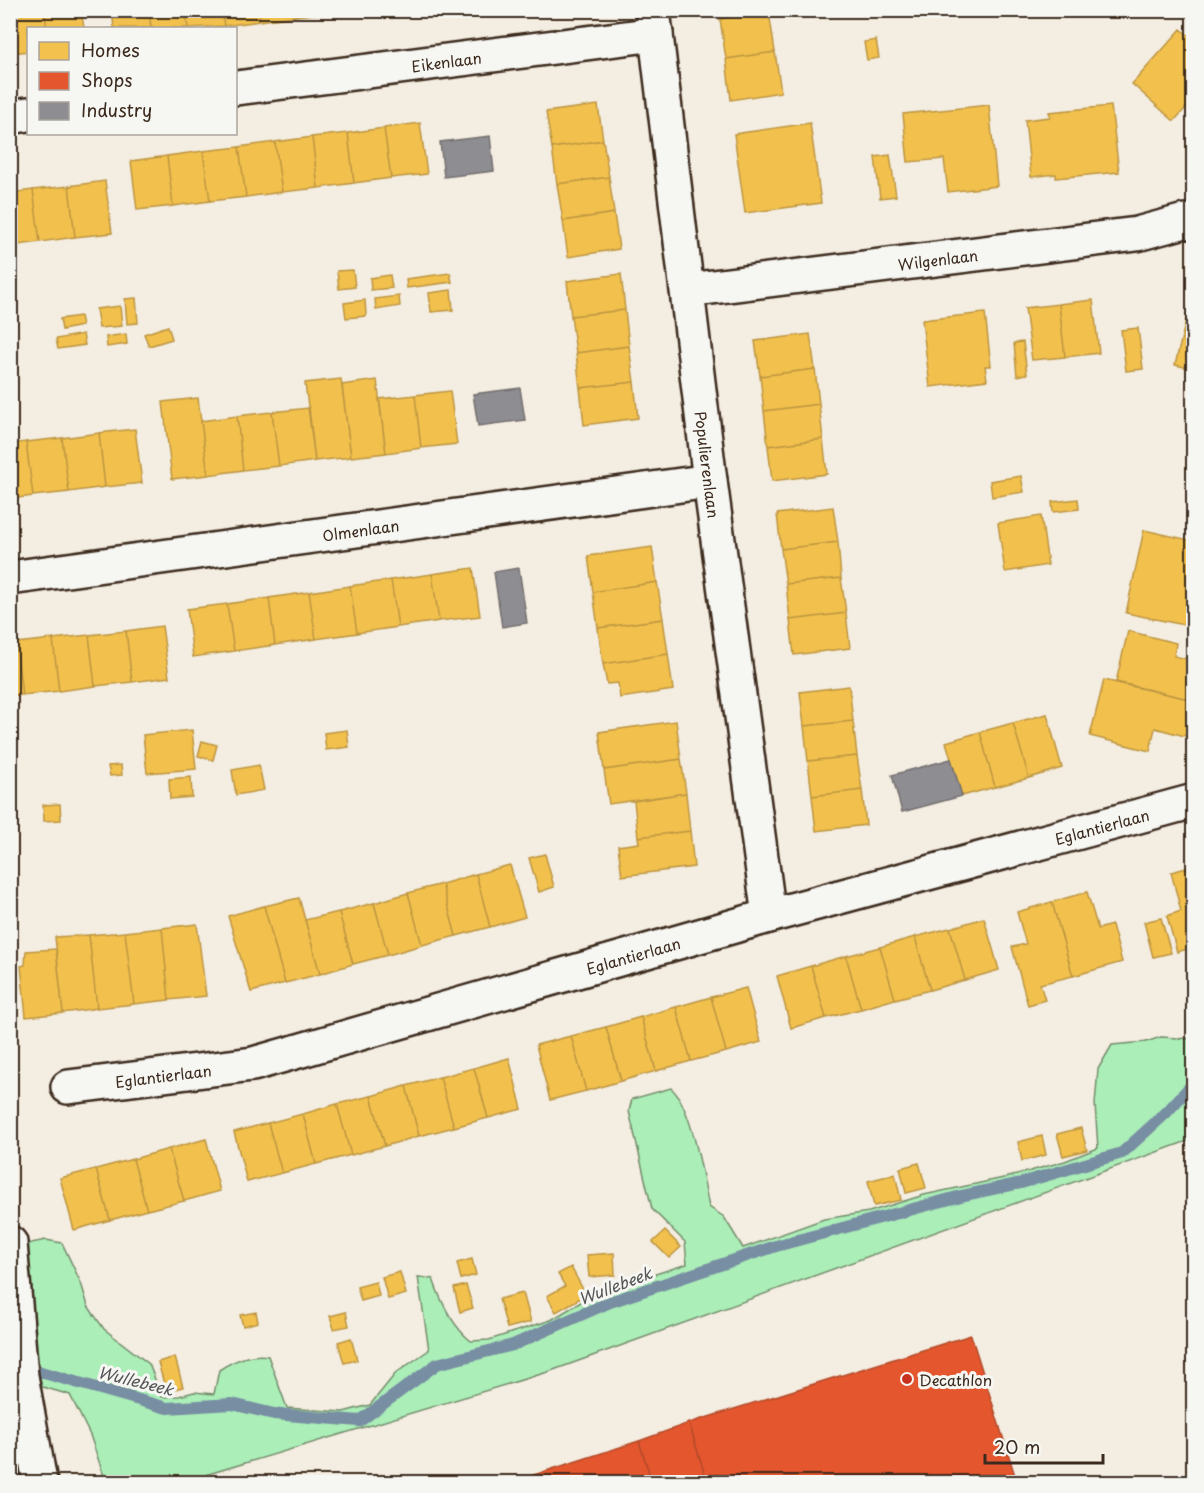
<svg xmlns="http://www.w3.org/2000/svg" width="1204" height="1493" font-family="'Playpen Sans',sans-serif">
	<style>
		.green { fill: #abeeb8; stroke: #738c6b; stroke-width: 1.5 }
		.homes { fill: #f2c14e; stroke: #bb9440; stroke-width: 1.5 }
		.shops { fill: #e4572e; stroke: #b14a29; stroke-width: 1.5 }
		.industry { fill: #8d8d92; stroke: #746f6f; stroke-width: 1.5 }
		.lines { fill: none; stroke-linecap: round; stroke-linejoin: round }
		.stream { stroke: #788ea3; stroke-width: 12 }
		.street-casing { stroke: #3b2a1e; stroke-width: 38 }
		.street { stroke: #f6f6f2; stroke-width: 33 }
		.poi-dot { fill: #c8321e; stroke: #f6f6f2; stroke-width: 2 }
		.labels { text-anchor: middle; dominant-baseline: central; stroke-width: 6; stroke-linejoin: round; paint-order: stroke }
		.street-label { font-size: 15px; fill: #3b2a1e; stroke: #f6f6f2 }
		.poi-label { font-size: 15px; fill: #3b2a1e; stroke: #f6f6f2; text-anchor: start }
		.water-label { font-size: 16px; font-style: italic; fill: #545456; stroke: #f6f6f2 }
	</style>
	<rect width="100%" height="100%" fill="#f4ede1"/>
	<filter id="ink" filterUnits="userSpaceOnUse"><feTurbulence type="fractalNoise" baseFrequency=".0167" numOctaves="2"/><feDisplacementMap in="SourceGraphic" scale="12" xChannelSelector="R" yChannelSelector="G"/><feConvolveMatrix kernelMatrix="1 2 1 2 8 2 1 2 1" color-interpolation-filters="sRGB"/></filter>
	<g filter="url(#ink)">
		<!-- green -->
		<path class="green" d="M1161 1037 1193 1039V1139L548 1372 182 1482H106L90 1435 70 1395 36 1385 26 1244 46 1240 62 1243 81 1283 88 1306 104 1329 149 1364 162 1397 179 1396 194 1392 214 1394 219 1370C233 1361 251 1353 268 1356L287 1408 343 1412 370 1405 396 1373 429 1350 418 1277 433 1279C441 1302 452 1326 471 1341L489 1340 551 1320 596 1293 687 1264 685 1242 652 1209 629 1111 632 1099 671 1088C692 1106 703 1178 709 1207L724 1217 743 1248 824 1219 869 1212 924 1195 1013 1176 1065 1161 1098 1148 1095 1104 1098 1069 1112 1045 1146 1042Z"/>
		<!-- homes -->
		<path class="homes" d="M10 10H44L47 28H28V51L13 53Z
			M44 10H81L84 28H47Z
			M112 10H149L151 28H114Z
			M149 10H185L188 28H151Z
			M185 10H222L224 26 188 28Z
			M222 10H259L260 21 224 26Z
			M259 10H295L296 16 260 21Z
			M295 10H332V12L296 16Z
			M769 12 775 52 726 59 720 19Z
			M1181 29 1194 40V99L1174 121 1132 84Z
			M876 40 879 58 867 60 864 42Z
			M775 52 781 92 731 100 726 59Z
			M598 105 603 140 552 148 546 112Z
			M989 105 997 186 948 192 944 159 908 162 903 114Z
			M1111 106 1119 172 1056 178V174L1031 177 1025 120 1050 117 1049 112Z
			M420 123 427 174 391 178 384 128Z
			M810 123 821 203 745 213 734 134Z
			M384 128 391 178 354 183 348 133Z
			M348 133 354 183 318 188 312 137Z
			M312 137 318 188 282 192 275 142Z
			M603 140 609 177 557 184 552 148Z
			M275 142 282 192 246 197 239 147Z
			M239 147 246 197 210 201 203 151Z
			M203 151 210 201 173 206 167 156Z
			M890 155 896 196 880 198 875 157Z
			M167 156 173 206 137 210 131 161Z
			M609 177 614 213 563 221 557 184Z
			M105 181 112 233 75 237 69 186Z
			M69 186 75 237 40 242 33 190Z
			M33 190 40 242 10 246V193Z
			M614 213 619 249 568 257 563 221Z
			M353 270 355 287 339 289 337 271Z
			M450 273 452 282 407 288 406 279Z
			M621 274 625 310 571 316 567 281Z
			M390 275 392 288 371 290 370 278Z
			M1194 288V369L1175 365Z
			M451 290 453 310 431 312 429 293Z
			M399 296 400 306 376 310 375 299Z
			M136 298 138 323 127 324 125 299Z
			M365 300 366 316 346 318 344 303Z
			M1093 300 1099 353 1065 357 1059 304Z
			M1059 304 1065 357 1032 360 1025 308Z
			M120 306 122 326 99 328 96 309Z
			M625 310 629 346 576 353 571 316Z
			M985 313 991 366H985L987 380 930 387 922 320Z
			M80 316 82 326 62 330 60 319Z
			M168 326 172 339 149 346 144 334Z
			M1138 328 1143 369 1126 371 1121 330Z
			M83 334 85 345 58 349 56 339Z
			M126 334 127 344 107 347 106 337Z
			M810 334 815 369 760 376 755 341Z
			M1023 342 1027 374 1017 376 1014 343Z
			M629 346 634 382 580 388 576 353Z
			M815 369 819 404 764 411 760 376Z
			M341 379 351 457 315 461 305 383Z
			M377 380 386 453 351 457 342 385Z
			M634 382 638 418 584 425 580 388Z
			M450 391 457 444 421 448 415 395Z
			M415 395 421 448 386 453 379 399Z
			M198 398 208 475 172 479 163 402Z
			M819 404 823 439 768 446 764 411Z
			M309 408 315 461 279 466 272 412Z
			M272 412 279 466 243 470 237 416Z
			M237 416 243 470 208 475 201 421Z
			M135 429 142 483 105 487 99 433Z
			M99 433 105 487 69 492 62 438Z
			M62 438 69 492 33 496 26 442Z
			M823 439 827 474 772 481 768 446Z
			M26 442 33 496 10 499V444Z
			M1021 476 1024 492 992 497 990 481Z
			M1078 499 1079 509 1053 512 1052 502Z
			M833 507 838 542 781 549 777 514Z
			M1041 516 1048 565 1005 572 998 523Z
			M1144 530 1194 541V627L1126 613Z
			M838 542 841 578 786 584 781 549Z
			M652 547 657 582 593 592 588 556Z
			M473 568 480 616 439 621 432 574Z
			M432 574 439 621 398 627 391 580Z
			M841 578 846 613 790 620 786 584Z
			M391 580 398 627 357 633 350 586Z
			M657 582 663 619 598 628 593 592Z
			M350 586 357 633 316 639 309 592Z
			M309 592 316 639 275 645 269 598Z
			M269 598 275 645 234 651 227 604Z
			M227 604 234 651 193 657 187 609Z
			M846 613 850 648 794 655 790 620Z
			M663 619 668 654 603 664 598 628Z
			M162 626 169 677 132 682 126 631Z
			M126 631 132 682 95 686 89 635Z
			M1128 631 1176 643 1174 656 1194 661 1193 700 1116 682Z
			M89 635 95 686 59 691 53 639Z
			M53 639 59 691 22 695 16 643Z
			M16 643 22 695 10 696V644Z
			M668 654 673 690 620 698 618 683 607 684 603 664Z
			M1104 680 1193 700 1185 736 1155 728 1150 751 1090 736Z
			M849 686 853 721 804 726 800 692Z
			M1047 714 1062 768 1029 778 1013 723Z
			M676 721 681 759 604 770 599 732Z
			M853 721 857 756 808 761 804 726Z
			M1013 723 1029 778 995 787 980 732Z
			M192 730 196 769 147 773 143 735Z
			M347 730 349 747 326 750 324 733Z
			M980 732 995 787 962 796 946 742Z
			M202 741 217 745 213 760 198 756Z
			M857 756 862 790 812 796 808 761Z
			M681 759 686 793 609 804 604 770Z
			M121 765 122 775 110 776 108 766Z
			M259 765 264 790 236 795 232 770Z
			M191 777 192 797 170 799 169 779Z
			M862 790 866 825 816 831 812 796Z
			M686 793 690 831 638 837 634 801Z
			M60 804 61 820 44 821 43 805Z
			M690 831 694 867 622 876 618 846 639 843 638 837Z
			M545 854 554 887 539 892 529 858Z
			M510 865 525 917 490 927 476 874Z
			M1194 866V947L1177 952 1167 916 1181 911 1171 872Z
			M476 874 490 927 456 936 442 884Z
			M442 884 456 936 422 945 408 893Z
			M1087 892 1098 929 1112 925 1122 962 1073 976 1052 902Z
			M408 893 422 945 388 955 374 903Z
			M299 898 320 974 285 983 264 906Z
			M1052 902 1073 976 1040 984 1045 1000 1028 1005 1012 947 1026 944 1017 912Z
			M374 903 388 955 353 964 339 912Z
			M264 906 285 983 251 992 228 916Z
			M339 912 353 964 320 974 305 920Z
			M984 918 999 970 965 980 950 928Z
			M1161 918 1171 953 1153 957 1144 922Z
			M197 924 206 996 169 1000 162 928Z
			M162 928 169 1000 134 1004 125 932Z
			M950 928 965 980 930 990 915 937Z
			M125 932 134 1004 97 1008 89 935Z
			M89 935 97 1008 63 1013 55 937Z
			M915 937 930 990 895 999 880 947Z
			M880 947 895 999 861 1009 846 956Z
			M56 949 63 1013 26 1017 21 966 25 965 26 951Z
			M846 956 861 1009 826 1018 811 966Z
			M811 966 826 1018 791 1028 777 976Z
			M746 988 761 1042 726 1052 711 997Z
			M711 997 726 1052 691 1061 676 1007Z
			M676 1007 691 1061 656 1071 641 1017Z
			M641 1017 656 1071 621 1081 606 1027Z
			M606 1027 621 1081 586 1091 571 1036Z
			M571 1036 586 1091 550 1100 536 1045Z
			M509 1058 522 1109 488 1118 474 1068Z
			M474 1068 488 1118 454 1127 440 1077Z
			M440 1077 454 1127 419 1136 406 1086Z
			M406 1086 419 1136 385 1146 371 1096Z
			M371 1096 385 1146 351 1155 337 1104Z
			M337 1104 351 1155 316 1164 303 1114Z
			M303 1114 316 1164 282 1173 268 1123Z
			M268 1123 282 1173 247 1182 234 1132Z
			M1081 1128 1087 1150 1063 1156 1057 1134Z
			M1042 1136 1046 1155 1022 1161 1018 1142Z
			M206 1139 220 1191 184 1201 169 1149Z
			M169 1149 184 1201 147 1210 133 1159Z
			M133 1159 147 1210 110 1220 96 1169Z
			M919 1163 926 1188 906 1193 900 1168Z
			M96 1169 110 1220 74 1230 60 1178Z
			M895 1174 901 1200 874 1206 868 1181Z
			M665 1231 681 1247 669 1258 653 1242Z
			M614 1253 615 1275 589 1277 587 1255Z
			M472 1259 476 1275 461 1279 457 1263Z
			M571 1267 586 1295 556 1312 547 1296 565 1286 558 1274Z
			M400 1272 406 1294 388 1299 382 1277Z
			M376 1282 379 1296 361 1301 357 1287Z
			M466 1285 473 1308 460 1312 454 1288Z
			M523 1293 531 1322 507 1328 499 1299Z
			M256 1312 258 1322 243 1326 240 1315Z
			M346 1312 349 1326 334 1329 330 1316Z
			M351 1338 357 1360 344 1363 338 1342Z
			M175 1357 183 1387 166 1391 158 1362Z"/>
		<!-- shops -->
		<path class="shops" d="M971 1335 1017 1482H707L689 1423Z
			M689 1423 707 1482H652L639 1441Z
			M639 1441 652 1482H512Z"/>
		<!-- industry -->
		<path class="industry" d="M490 136 494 171 444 177 440 142Z
			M520 388 525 420 478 426 473 394Z
			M519 568 527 623 502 627 494 572Z
			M951 759 962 796 902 812 892 775Z"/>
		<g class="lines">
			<!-- stream -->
			<path class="stream" d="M37 1371 167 1408 232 1404 274 1414 360 1421 437 1364 513 1345 610 1302 776 1246 961 1196 1021 1183 1122 1153 1166 1113 1188 1089 1194 1088"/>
			<defs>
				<g id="street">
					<path id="s1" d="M653 10 710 481 769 916"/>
					<path id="s2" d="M236 88 656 34"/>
					<path d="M10 117 28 114"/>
					<path id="s3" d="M688 290 1137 234 1185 221 1194 223"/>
					<path id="s4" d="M10 578 710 481"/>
					<path id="s5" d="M68 1087 253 1064 769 916 1194 801"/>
					<path d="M10 1243 21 1376 40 1482"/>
				</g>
			</defs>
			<!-- street casing -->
			<use href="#street" class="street-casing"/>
			<!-- street -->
			<use href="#street" class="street"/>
		</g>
	</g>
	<!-- markers -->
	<circle class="poi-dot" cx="907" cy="1379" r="6"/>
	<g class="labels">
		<!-- street labels -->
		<g class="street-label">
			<text stroke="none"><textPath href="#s2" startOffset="212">Eikenlaan</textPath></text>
			<text stroke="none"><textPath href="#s3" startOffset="252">Wilgenlaan</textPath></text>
			<text stroke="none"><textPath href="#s1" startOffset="458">Populierenlaan</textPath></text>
			<text stroke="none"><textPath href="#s4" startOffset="354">Olmenlaan</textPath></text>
			<text stroke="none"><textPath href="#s5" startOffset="1068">Eglantierlaan</textPath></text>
			<text stroke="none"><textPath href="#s5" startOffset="582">Eglantierlaan</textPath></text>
			<text stroke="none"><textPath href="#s5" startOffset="96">Eglantierlaan</textPath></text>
		</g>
		<!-- poi labels -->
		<g class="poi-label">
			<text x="919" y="1379">Decathlon</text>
		</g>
		<!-- water labels -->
		<g class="water-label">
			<text transform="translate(615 1285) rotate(-21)">Wullebeek</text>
			<text transform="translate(136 1380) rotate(14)">Wullebeek</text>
		</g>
	</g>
	<!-- margin -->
	<rect width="1204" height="1493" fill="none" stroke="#f6f6f2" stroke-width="36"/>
	<rect x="18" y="18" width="1168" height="1457" fill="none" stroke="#3b2a1e" stroke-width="2" filter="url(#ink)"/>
	<!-- legend -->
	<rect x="27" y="27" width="210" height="108" fill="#f6f6f2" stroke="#aba49d" stroke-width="1.5"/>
	<rect x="39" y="42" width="30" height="18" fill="#f2c14e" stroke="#aba49d" stroke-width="1.5"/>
	<text x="81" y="57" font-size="18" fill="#3b2a1e">Homes</text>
	<rect x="39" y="72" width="30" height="18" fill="#e4572e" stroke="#aba49d" stroke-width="1.5"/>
	<text x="81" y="87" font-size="18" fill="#3b2a1e">Shops</text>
	<rect x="39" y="102" width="30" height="18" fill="#8d8d92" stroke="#aba49d" stroke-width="1.5"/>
	<text x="81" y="117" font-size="18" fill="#3b2a1e">Industry</text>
	<!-- scale -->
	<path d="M985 1454v9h118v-9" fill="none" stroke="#3b2a1e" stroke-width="3"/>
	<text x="994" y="1454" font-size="18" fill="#3b2a1e" stroke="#f6f6f2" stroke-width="4.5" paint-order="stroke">20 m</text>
</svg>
